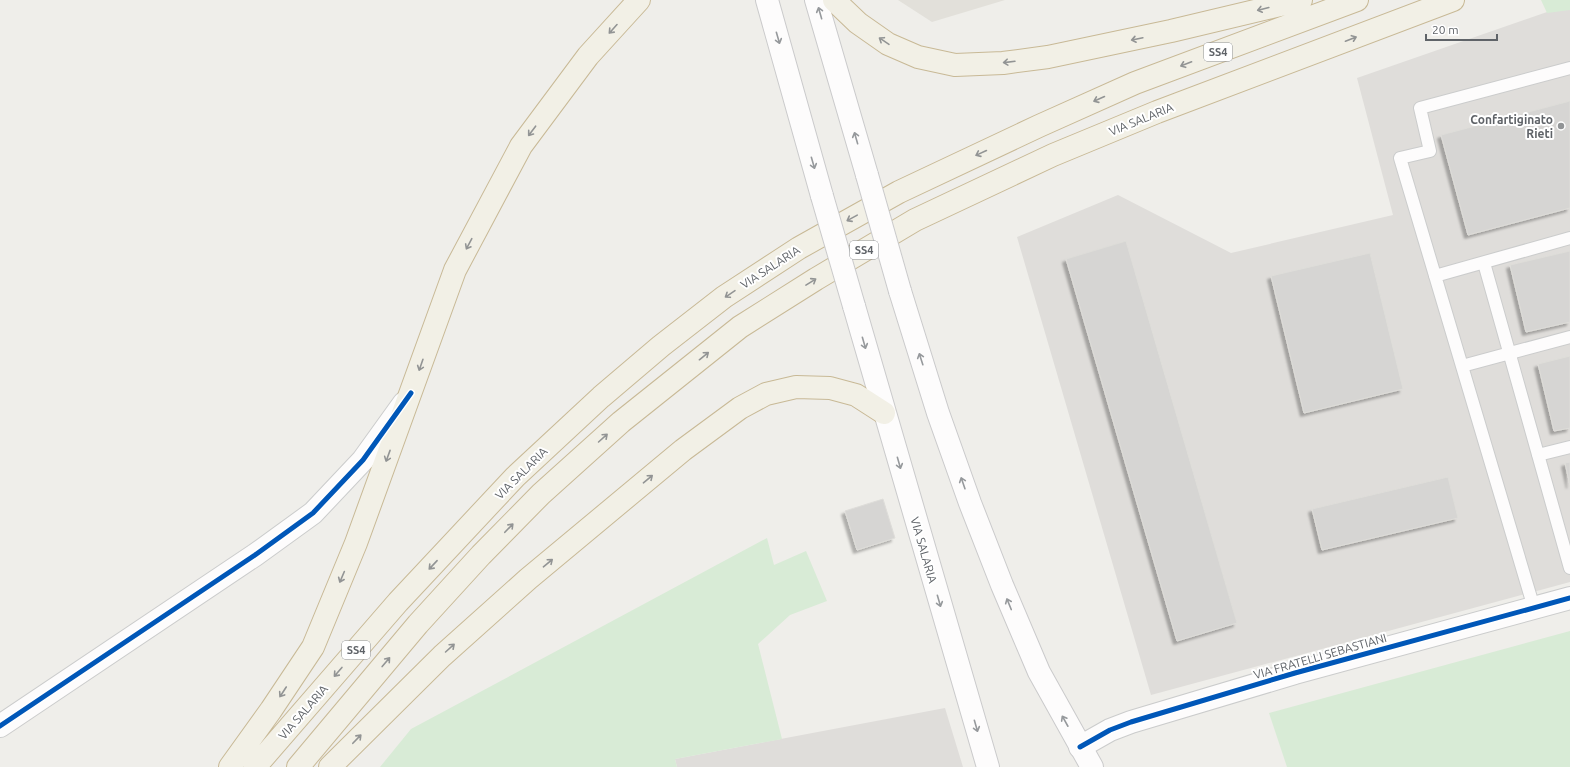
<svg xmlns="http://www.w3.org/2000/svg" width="1570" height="767" font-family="Ubuntu,sans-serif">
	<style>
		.industrial { fill: #dfddda }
		.education { fill: #e2e0da }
		.green { fill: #d8ebd6 }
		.building { fill: #d6d5d3; stroke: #deddd9; filter: url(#shadow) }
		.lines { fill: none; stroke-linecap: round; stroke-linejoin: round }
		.service-casing { stroke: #cbcccc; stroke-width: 14 }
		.minor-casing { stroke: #cbcccc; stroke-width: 24 }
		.tertiary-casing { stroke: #cbcccc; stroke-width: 24 }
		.secondary-casing { stroke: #cacacb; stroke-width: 24 }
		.trunk-casing { stroke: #c8b996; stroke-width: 24 }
		.service { stroke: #fdfcfc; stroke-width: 12 }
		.minor { stroke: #fdfcfc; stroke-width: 22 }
		.tertiary { stroke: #fdfcfc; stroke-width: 22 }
		.secondary { stroke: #fdfcfc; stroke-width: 22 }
		.trunk { stroke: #f2f0e6; stroke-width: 22 }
		.secondary-bridge-casing { stroke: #cacacb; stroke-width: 24; stroke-linecap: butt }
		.secondary-bridge { stroke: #fdfcfc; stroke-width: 22 }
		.cycleway-casing { stroke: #fff; stroke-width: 8 }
		.cycleway { stroke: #0057b8; stroke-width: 5 }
		.oneway { stroke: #929494 }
		.oneway2 { stroke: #96999c }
		.poi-dot { fill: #919496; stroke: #fff; stroke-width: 1.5 }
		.labels { text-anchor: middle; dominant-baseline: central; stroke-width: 4; stroke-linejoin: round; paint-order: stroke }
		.shield { fill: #fff; stroke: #8f9295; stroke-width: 1 }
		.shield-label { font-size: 11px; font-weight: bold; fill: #5f6368 }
		.street-label { font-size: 12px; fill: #5f6368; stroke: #fff }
		.poi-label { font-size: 12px; font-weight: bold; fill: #5f6368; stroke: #fff; text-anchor: end }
	</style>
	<defs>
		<filter id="shadow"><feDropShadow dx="-3.5" dy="3.5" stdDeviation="1" flood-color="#0004"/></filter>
	</defs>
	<rect width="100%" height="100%" fill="#efeeea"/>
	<!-- industrial -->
	<path class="industrial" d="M1570 4V582L1151 695 1017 237 1118 195 1231 253 1393 215 1357 78Z
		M945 708 963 767H677L675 759Z"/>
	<!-- education -->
	<path class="education" d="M898 0H1005L932 22Z"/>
	<!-- green -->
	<path class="green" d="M1541 0H1570V10L1547 13Z
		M767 538 774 565 806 551 827 601 790 615 758 644 782 739 675 759 677 767H380L411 729Z
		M1570 631V767H1287L1269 713Z"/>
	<!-- building -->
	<path class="building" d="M1570 101V208L1468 235 1441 135Z
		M1126 241 1237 623 1177 641 1066 259Z
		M1570 251V322L1526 332 1510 265Z
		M1370 253 1403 389 1304 413 1271 276Z
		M1570 356V428L1554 431 1538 364Z
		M1570 462V485L1565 463Z
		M1448 477 1458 518 1322 550 1312 509Z
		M883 499 895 538 857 550 845 511Z"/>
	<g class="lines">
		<defs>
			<path id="service" d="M1484 263 1570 568
				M1435 276 1570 238
				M1462 366 1570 337
				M1538 455 1570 447
				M1534 608 1400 158 1430 151 1420 108 1570 68"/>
			<path id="minor" d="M1080 747 1110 730 1131 722 1295 673 1570 598"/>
			<path id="tertiary" d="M0 726 255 555 313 513 363 460 404 403"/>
			<path id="secondary" d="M767 0 822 196
				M816 0 867 175
				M900 291 938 413 970 503 1002 585 1039 672 1092 767
				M854 306 988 767"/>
			<path id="trunk" d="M834 0 858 23 888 44 918 57 955 65 1003 63 1048 57 1171 31 1301 0
				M230 767 271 710 313 647 356 543 455 270 521 146 588 56 639 0
				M255 767 398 602 515 477 601 397 661 346 724 297 799 248 899 192 1039 126 1135 83 1357 0
				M298 767 418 624 481 555 541 494 621 422 740 327 816 279 915 220 1053 155 1157 112 1453 0
				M330 767 442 656 528 579 683 450 740 408 766 394 796 387 830 388 856 395 884 413"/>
		</defs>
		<!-- service casing -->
		<use href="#service" class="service-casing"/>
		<!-- minor casing -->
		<use href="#minor" class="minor-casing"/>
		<!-- tertiary casing -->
		<use href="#tertiary" class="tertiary-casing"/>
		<!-- secondary casing -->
		<use href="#secondary" class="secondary-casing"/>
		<!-- trunk casing -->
		<use href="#trunk" class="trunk-casing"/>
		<!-- service -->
		<use href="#service" class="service"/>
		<!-- minor -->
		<use href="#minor" class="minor"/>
		<!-- tertiary -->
		<use href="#tertiary" class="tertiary"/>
		<!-- secondary -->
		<use href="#secondary" class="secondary"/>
		<!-- trunk -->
		<use href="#trunk" class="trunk"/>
		<defs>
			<path id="secondary-bridge" d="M867 175 900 291
				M822 196 854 306"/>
		</defs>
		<!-- secondary-bridge casing -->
		<use href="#secondary-bridge" class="secondary-bridge-casing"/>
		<!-- secondary-bridge -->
		<use href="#secondary-bridge" class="secondary-bridge"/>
		<defs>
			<path id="cycleway" d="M0 726 255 555 313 513 363 460 411 393
				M1080 747 1110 730 1131 722 1295 673 1570 598"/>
		</defs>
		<!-- cycleway casing -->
		<use href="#cycleway" class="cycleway-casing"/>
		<!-- cycleway -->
		<use href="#cycleway" class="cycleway"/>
	</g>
	<!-- one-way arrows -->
	<defs><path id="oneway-shaft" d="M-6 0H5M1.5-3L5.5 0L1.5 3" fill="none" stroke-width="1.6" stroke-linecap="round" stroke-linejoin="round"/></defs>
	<g class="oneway">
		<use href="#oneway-shaft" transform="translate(1263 9) rotate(166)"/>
		<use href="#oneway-shaft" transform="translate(613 29) rotate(132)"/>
		<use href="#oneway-shaft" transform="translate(1137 39) rotate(168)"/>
		<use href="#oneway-shaft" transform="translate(1351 39) rotate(-21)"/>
		<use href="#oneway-shaft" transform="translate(884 41) rotate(-146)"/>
		<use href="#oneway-shaft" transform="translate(1009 62) rotate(173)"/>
		<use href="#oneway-shaft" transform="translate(1186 64) rotate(159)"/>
		<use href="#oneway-shaft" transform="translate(1099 99) rotate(156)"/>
		<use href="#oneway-shaft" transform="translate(532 131) rotate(127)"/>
		<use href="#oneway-shaft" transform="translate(981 153) rotate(155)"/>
		<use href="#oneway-shaft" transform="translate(852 218) rotate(151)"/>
		<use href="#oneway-shaft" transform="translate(469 244) rotate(118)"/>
		<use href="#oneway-shaft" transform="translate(811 282) rotate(-32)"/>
		<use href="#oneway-shaft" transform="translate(730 294) rotate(146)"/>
		<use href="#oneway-shaft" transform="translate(704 356) rotate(-39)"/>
		<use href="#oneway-shaft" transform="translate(421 365) rotate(109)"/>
		<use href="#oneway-shaft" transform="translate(603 438) rotate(-42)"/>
		<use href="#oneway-shaft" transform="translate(388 456) rotate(110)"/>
		<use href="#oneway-shaft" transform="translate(648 479) rotate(-40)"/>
		<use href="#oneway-shaft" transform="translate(509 528) rotate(-46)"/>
		<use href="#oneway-shaft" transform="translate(548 563) rotate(-40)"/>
		<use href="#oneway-shaft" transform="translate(433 565) rotate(133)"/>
		<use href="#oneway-shaft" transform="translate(342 577) rotate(113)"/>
		<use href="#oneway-shaft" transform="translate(450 648) rotate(-42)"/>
		<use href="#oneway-shaft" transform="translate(386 662) rotate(-50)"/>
		<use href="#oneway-shaft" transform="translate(338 672) rotate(131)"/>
		<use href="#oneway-shaft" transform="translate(283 692) rotate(123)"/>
		<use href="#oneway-shaft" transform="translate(357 739) rotate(-46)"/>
	</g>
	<g class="oneway2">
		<use href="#oneway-shaft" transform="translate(820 13) rotate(-106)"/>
		<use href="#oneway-shaft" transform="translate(778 38) rotate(74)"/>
		<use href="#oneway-shaft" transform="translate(856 138) rotate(-106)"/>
		<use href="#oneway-shaft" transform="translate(813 163) rotate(74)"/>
		<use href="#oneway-shaft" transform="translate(864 343) rotate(74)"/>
		<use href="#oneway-shaft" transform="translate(921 359) rotate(-108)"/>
		<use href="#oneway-shaft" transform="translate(899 463) rotate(74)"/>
		<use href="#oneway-shaft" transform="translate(963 483) rotate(-109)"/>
		<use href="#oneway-shaft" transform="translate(939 601) rotate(74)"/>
		<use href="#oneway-shaft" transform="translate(1009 604) rotate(-112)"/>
		<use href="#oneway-shaft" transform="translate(1065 721) rotate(-119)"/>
		<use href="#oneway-shaft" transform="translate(976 726) rotate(74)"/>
	</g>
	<!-- markers -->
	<circle class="poi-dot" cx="1561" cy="126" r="4"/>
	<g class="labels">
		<!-- shield labels -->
		<g class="shield">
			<rect x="1204" y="43" width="28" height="18" rx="3"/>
			<rect x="850" y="241" width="28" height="18" rx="3"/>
			<rect x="342" y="641" width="28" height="18" rx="3"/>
		</g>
		<g class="shield-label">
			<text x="1218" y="52">SS4</text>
			<text x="864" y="250">SS4</text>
			<text x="356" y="650">SS4</text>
		</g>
		<!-- street labels -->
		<g class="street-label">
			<text transform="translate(1141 119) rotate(-22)">VIA SALARIA</text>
			<text transform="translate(770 267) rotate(-33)">VIA SALARIA</text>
			<text transform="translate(521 473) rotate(-45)">VIA SALARIA</text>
			<text transform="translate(924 550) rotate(74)">VIA SALARIA</text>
			<text transform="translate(1320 656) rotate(-16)">VIA FRATELLI SEBASTIANI</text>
			<text transform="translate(303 712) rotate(-49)">VIA SALARIA</text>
		</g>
		<!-- poi labels -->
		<g class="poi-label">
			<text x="1553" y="119">Confartiginato<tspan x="1553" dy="14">Rieti</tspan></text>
		</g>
	</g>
	<!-- scale -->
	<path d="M1426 34v6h71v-6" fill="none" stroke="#5f6368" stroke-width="2"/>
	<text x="1432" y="34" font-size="12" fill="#5f6368" stroke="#ffffff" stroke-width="3" paint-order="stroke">20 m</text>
</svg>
